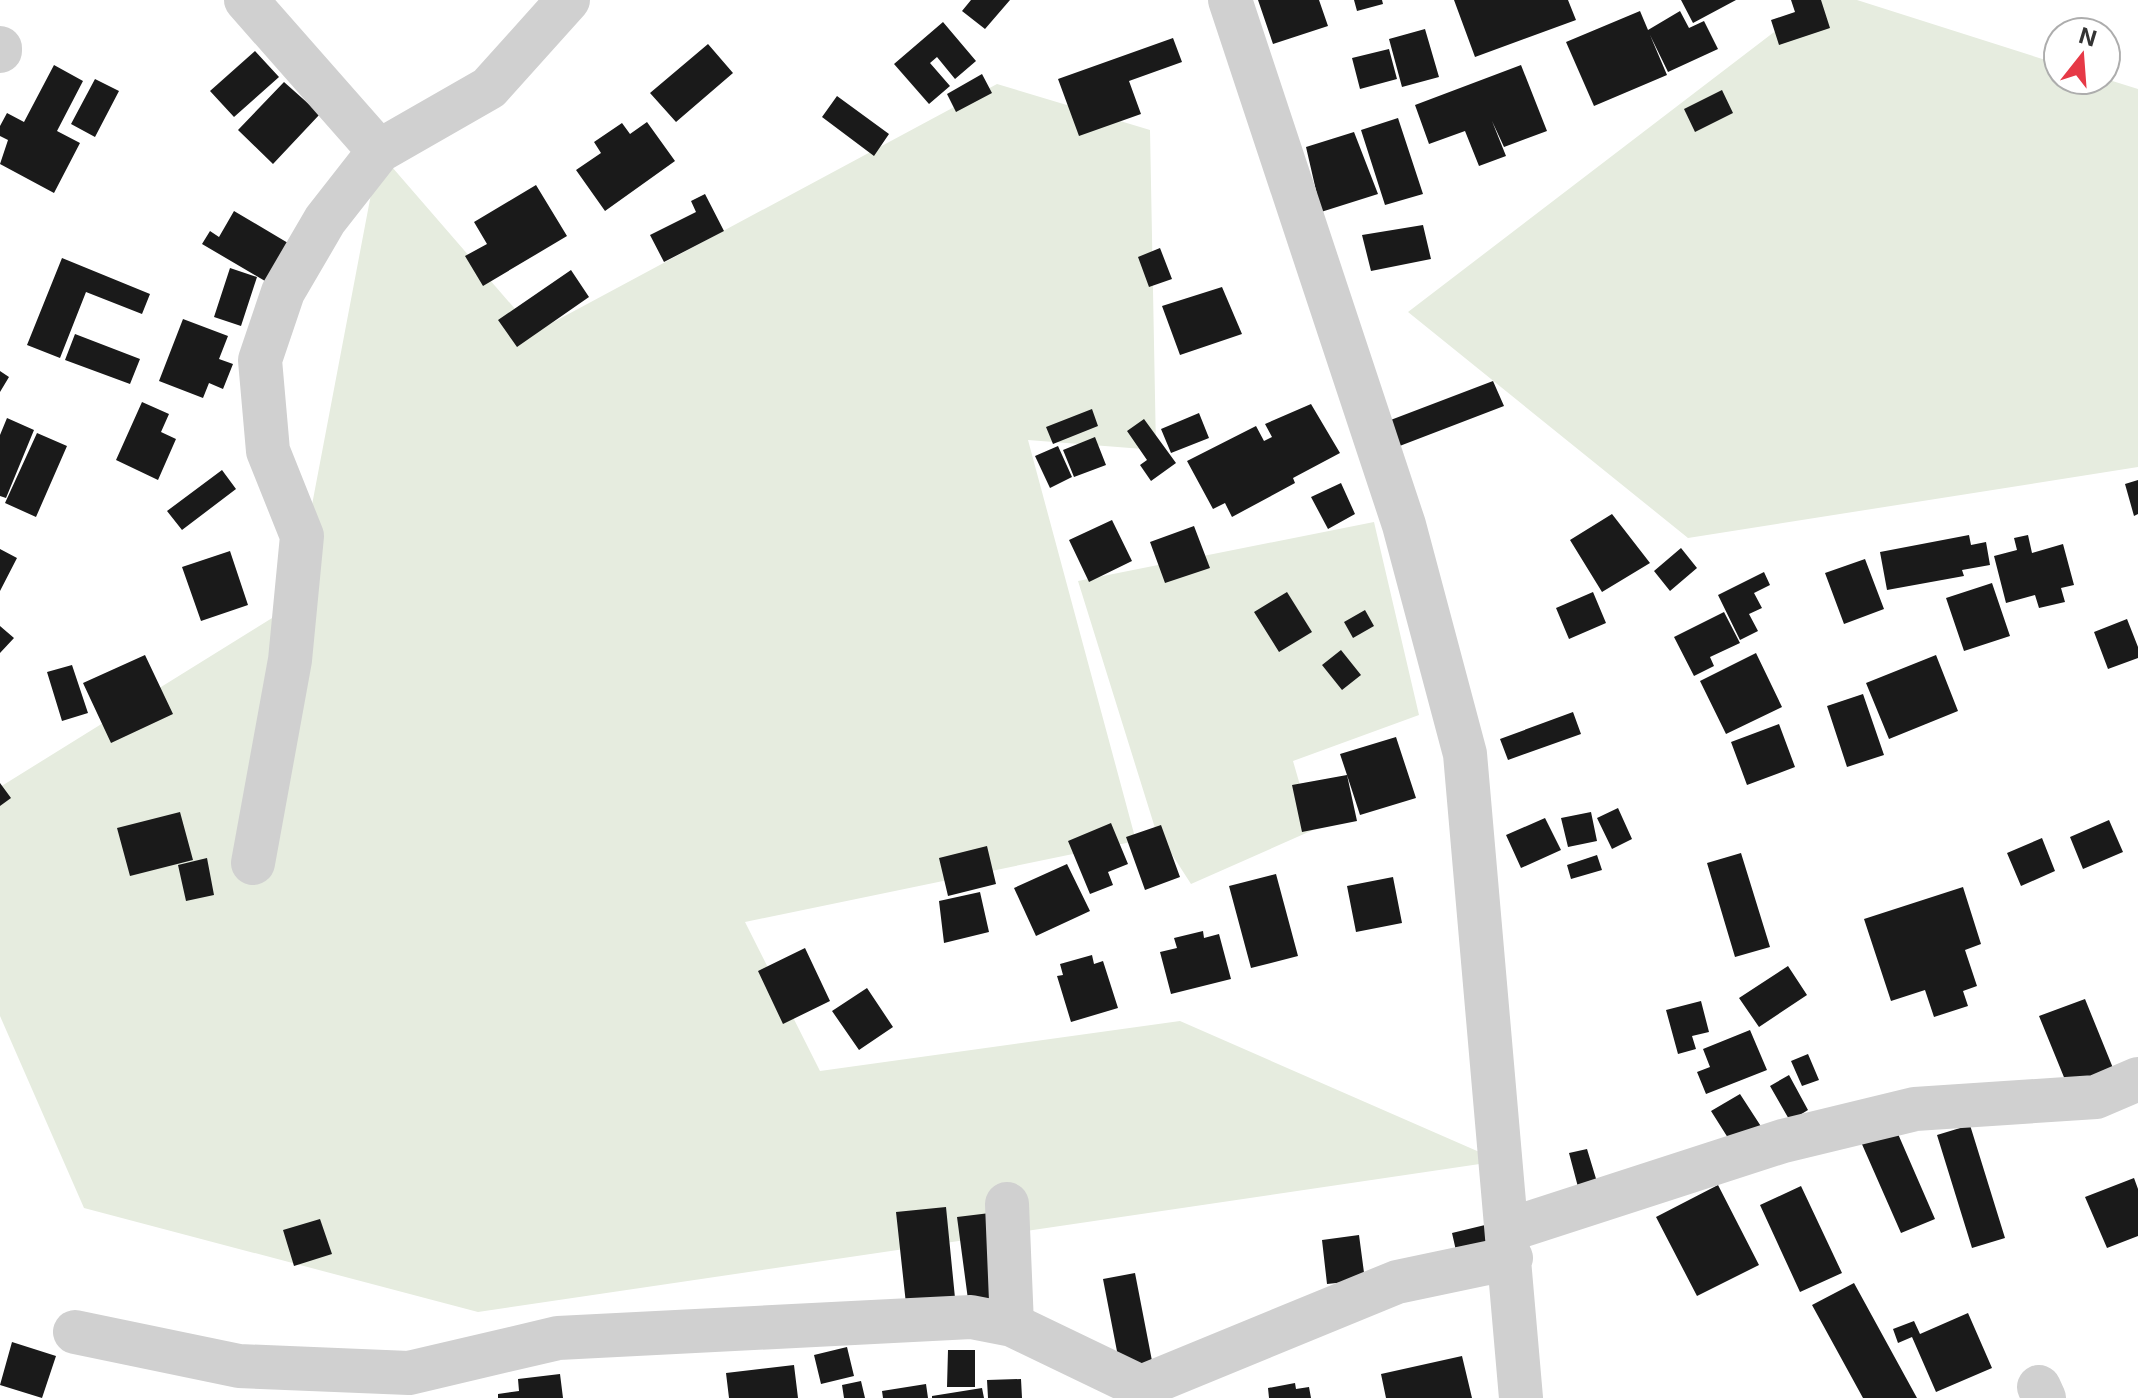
<svg xmlns="http://www.w3.org/2000/svg" width="2138" height="1398" font-family="Inter,sans-serif">
	<style>
		.green { fill: #e6ecdf }
		.building { fill: #1a1a1a }
		.lines { fill: none; stroke-linecap: round; stroke-linejoin: round }
		.minor { stroke: #d0d0d0; stroke-width: 44 }
	</style>
	<rect width="100%" height="100%" fill="#fff"/>
	<!-- green -->
	<path class="green" d="M1816 0H1857L2058 64V80L2106 79 2138 89V467L1688 538 1408 312Z
		M997 84 1150 130 1156 450 1028 440 1136 841 745 922 820 1071 1180 1021 1500 1161 478 1312 84 1208 0 1016V787L293 605 379 152 535 332Z
		M1374 522 1419 715 1293 761 1313 830 1191 884 1155 828 1078 581Z"/>
	<!-- building -->
	<path class="building" d="M971 0H1010L985 29 962 11Z
		M1258 0H1319L1328 26 1273 44Z
		M1354 0H1382L1383 4 1357 11Z
		M1454 0H1568L1576 20 1475 57Z
		M1681 0H1736L1693 23Z
		M1791 0H1821L1830 28 1779 45 1771 20 1795 12Z
		M1640 11 1648 30 1680 11 1689 28 1704 21 1718 49 1668 72 1650 35 1667 75 1594 106 1566 42Z
		M943 22 976 61 955 79 937 57 930 63 950 86 929 104 894 64Z
		M1425 29 1439 77 1402 87 1389 39Z
		M1173 38 1182 62 1129 81 1141 114 1079 136 1058 79Z
		M708 44 733 73 676 122 650 93Z
		M1389 49 1397 79 1360 89 1352 58Z
		M255 51 279 77 234 117 210 91Z
		M54 65 83 81 57 131 80 143 54 193 0 164 8 140 0 136V126L7 113 24 122Z
		M1521 65 1547 131 1504 147 1492 121 1506 156 1479 166 1465 131 1429 144 1415 105Z
		M982 74 992 93 956 112 947 94Z
		M95 79 119 91 95 137 71 124Z
		M284 82 320 114 273 164 238 130Z
		M1722 90 1733 113 1695 132 1684 109Z
		M837 96 889 134 874 156 822 117Z
		M1398 118 1423 194 1385 205 1361 130Z
		M647 122 675 161 605 211 576 170 601 153 594 142 622 123 630 134Z
		M1354 132 1378 194 1321 212 1306 147Z
		M536 185 567 236 483 286 465 256 487 244 474 222Z
		M705 194 724 231 664 262 650 235 696 212 691 201Z
		M234 211 288 243 265 281 202 244 210 231 219 237Z
		M1423 225 1431 259 1371 271 1362 235Z
		M1160 248 1172 279 1149 287 1138 257Z
		M62 258 150 294 142 314 86 292 60 358 27 345Z
		M230 268 257 277 241 326 214 317Z
		M571 270 589 297 517 347 498 320Z
		M1222 287 1242 334 1180 355 1162 306Z
		M183 319 228 336 219 359 233 364 223 389 209 383 203 398 159 381Z
		M75 334 140 359 130 384 65 360Z
		M0 371 9 377 0 392Z
		M1493 381 1504 406 1397 447 1388 421Z
		M142 402 169 414 161 432 176 439 158 480 116 460Z
		M1311 404 1340 453 1293 478 1295 483 1232 517 1225 503 1213 509 1187 461 1256 426 1264 441 1272 437 1265 424Z
		M1092 409 1098 426 1053 444 1046 427Z
		M1199 413 1209 438 1171 453 1161 429Z
		M7 418 34 430 6 498 0 496V435Z
		M1144 419 1176 463 1151 481 1140 465 1147 460 1127 431Z
		M37 433 67 446 36 517 5 503Z
		M1095 437 1106 465 1074 477 1063 450Z
		M1058 446 1072 477 1050 488 1035 456Z
		M222 470 236 489 182 530 167 511Z
		M2138 480V514L2134 516 2125 484Z
		M1341 483 1355 514 1328 529 1311 497Z
		M1612 514 1650 563 1602 592 1570 540Z
		M1112 520 1132 561 1089 582 1069 540Z
		M1194 526 1210 568 1165 583 1150 542Z
		M1969 535 1971 545 1986 542 1990 565 1962 570 1964 576 1887 590 1880 552Z
		M2028 535 2032 553 2063 544 2074 585 2061 588 2065 602 2039 608 2035 595 2006 603 1994 556 2017 550 2014 538Z
		M1681 548 1697 568 1670 591 1654 571Z
		M0 549 17 558 0 591Z
		M230 551 248 605 201 621 182 567Z
		M1865 559 1884 609 1844 624 1825 573Z
		M1764 572 1770 585 1754 593 1762 608 1749 614 1758 631 1740 640 1718 595Z
		M1992 583 2010 636 1964 651 1946 598Z
		M1287 592 1312 632 1279 652 1254 612Z
		M1593 592 1606 623 1569 639 1556 608Z
		M1365 610 1374 626 1353 638 1344 622Z
		M1724 612 1740 643 1710 657 1714 666 1694 676 1674 637Z
		M2127 619 2138 647V658L2108 669 2094 632Z
		M0 626 14 638 0 653Z
		M1341 650 1361 675 1342 690 1322 665Z
		M1756 653 1782 707 1726 734 1700 681Z
		M145 655 173 714 111 743 83 683Z
		M1936 655 1958 711 1889 739 1866 683Z
		M72 665 88 713 62 721 47 672Z
		M1863 694 1884 755 1847 767 1827 706Z
		M1573 712 1581 734 1508 760 1500 739Z
		M1779 724 1795 767 1747 785 1731 742Z
		M1396 737 1416 798 1360 815 1347 775 1357 821 1302 832 1292 785 1347 775 1340 754Z
		M0 783 11 798 0 806Z
		M1618 808 1632 839 1612 849 1597 818Z
		M180 812 193 860 130 876 117 828Z
		M1591 812 1597 841 1568 847 1561 818Z
		M1545 818 1561 850 1521 868 1506 835Z
		M2109 820 2123 852 2083 869 2070 837Z
		M1111 823 1128 864 1108 872 1113 885 1090 894 1068 841Z
		M1161 825 1180 877 1145 890 1126 837Z
		M2042 838 2055 871 2021 886 2007 853Z
		M987 846 996 884 948 896 939 858Z
		M1741 853 1770 947 1735 957 1707 863Z
		M1597 855 1602 870 1571 879 1567 865Z
		M207 858 214 895 186 901 178 865Z
		M1067 864 1090 911 1036 936 1014 888Z
		M1276 874 1298 956 1251 968 1229 886Z
		M1393 877 1402 923 1356 932 1347 886Z
		M1963 887 1981 944 1965 950 1977 986 1963 991 1968 1006 1934 1017 1925 990 1891 1001 1864 919Z
		M980 892 989 932 944 943 939 901Z
		M1203 931 1204 938 1219 934 1231 979 1171 994 1160 952 1177 948 1174 938Z
		M805 948 830 1001 783 1024 758 971Z
		M1092 955 1094 964 1103 961 1118 1008 1071 1022 1057 976 1063 975 1060 964Z
		M1788 966 1807 995 1759 1027 1739 998Z
		M867 988 893 1027 859 1050 832 1011Z
		M2085 999 2115 1073 2070 1092 2039 1016Z
		M1701 1001 1709 1032 1692 1036 1696 1049 1678 1054 1666 1010Z
		M1750 1030 1767 1070 1706 1094 1697 1072 1710 1067 1703 1049Z
		M1808 1054 1819 1080 1802 1086 1791 1061Z
		M1789 1075 1808 1110 1790 1121 1770 1086Z
		M1740 1094 1764 1131 1735 1149 1711 1111Z
		M1970 1125 2005 1238 1972 1248 1937 1135Z
		M1895 1127 1935 1219 1901 1233 1861 1142Z
		M1587 1149 1597 1182 1578 1187 1569 1153Z
		M2134 1178 2138 1189V1236L2107 1248 2085 1197Z
		M1718 1185 1759 1265 1697 1296 1656 1217Z
		M1801 1186 1842 1273 1800 1292 1760 1205Z
		M946 1207 956 1308 907 1313 896 1212Z
		M990 1213 1002 1303 969 1307 957 1217Z
		M320 1219 332 1254 294 1266 283 1230Z
		M1485 1225 1491 1248 1457 1255 1452 1233Z
		M1359 1235 1365 1280 1327 1284 1322 1240Z
		M1135 1273 1153 1366 1121 1372 1103 1279Z
		M1854 1283 1917 1398H1863L1812 1305Z
		M1968 1313 1992 1368 1936 1392 1912 1337 1898 1343 1893 1329 1914 1321 1920 1334Z
		M12 1342 56 1356 42 1398 0 1385Z
		M847 1347 854 1376 821 1384 814 1355Z
		M948 1350H975V1387H947Z
		M1462 1356 1472 1398H1386L1381 1374Z
		M794 1365 798 1398H729L726 1373Z
		M560 1374 563 1398H498V1394L519 1391 518 1379Z
		M1021 1379 1022 1398H988L987 1380Z
		M861 1381 865 1398H844L842 1385Z
		M1295 1383 1296 1389 1309 1387 1311 1398H1269L1268 1388Z
		M926 1384 928 1398H883L882 1391Z
		M982 1388 984 1398H932V1396Z"/>
	<g class="lines">
		<!-- minor -->
		<path class="minor" d="M246 0 379 151
			M1230 0 1404 525 1465 754 1521 1398
			M0 48V51
			M253 863 290 660 302 536 268 451 260 360 283 292 325 220 379 151 489 88 568 0
			M1007 1204 1012 1325
			M1508 1230 1783 1141 1915 1109 2096 1097 2138 1079
			M75 1332 239 1366 409 1373 558 1338 971 1317 1012 1325 1141 1387 1397 1282 1511 1258
			M2039 1387 2044 1398"/>
	</g>
	<!-- north arrow -->
	<g transform="translate(2082 56) rotate(17)"><circle r="38" fill="#ffffff" stroke="#adadad" stroke-width="2"/>
	<path d="M0-6L14 30L0 20L-14 30Z" fill="#e63946"/>
	<text y="-12" font-size="22" font-weight="bold" text-anchor="middle" fill="#333333">N</text>
	</g>
</svg>
